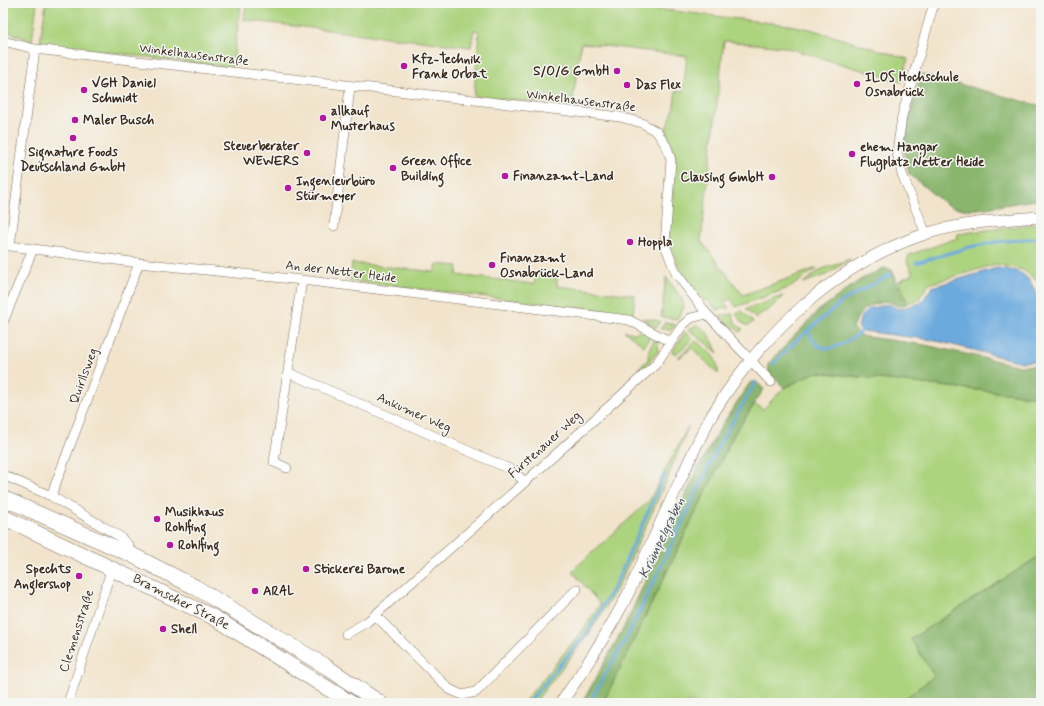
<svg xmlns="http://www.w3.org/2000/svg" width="1044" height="706" font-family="Mynerve,sans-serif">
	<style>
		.green { fill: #acd37e; stroke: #747e4e }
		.forest { fill: #89b56d; stroke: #627046 }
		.water { fill: #6caade; stroke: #546a7e }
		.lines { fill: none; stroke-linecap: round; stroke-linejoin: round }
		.stream { stroke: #6caade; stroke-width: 3 }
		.minor-casing { stroke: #7b6b5b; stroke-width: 10 }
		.tertiary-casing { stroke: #7b6b5b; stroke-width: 12 }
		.primary-casing { stroke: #7b6b5b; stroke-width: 16 }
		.minor { stroke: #fff; stroke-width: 9 }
		.tertiary { stroke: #fff; stroke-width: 11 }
		.primary { stroke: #fff; stroke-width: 15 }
		.poi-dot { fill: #b5179e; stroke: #f6f6f2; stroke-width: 1.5 }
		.labels { text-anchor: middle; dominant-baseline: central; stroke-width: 3; stroke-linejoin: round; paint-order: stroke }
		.street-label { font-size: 13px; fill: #3b2a1e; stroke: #f6f6f2 }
		.poi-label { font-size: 13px; font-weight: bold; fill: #3b2a1e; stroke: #f6f6f2; text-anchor: start }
		.water-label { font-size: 14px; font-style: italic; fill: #4c5761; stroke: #f6f6f2 }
	</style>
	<rect width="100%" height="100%" fill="#f6f6f2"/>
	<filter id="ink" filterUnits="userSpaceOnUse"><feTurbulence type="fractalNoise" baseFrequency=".025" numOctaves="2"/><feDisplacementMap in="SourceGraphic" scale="8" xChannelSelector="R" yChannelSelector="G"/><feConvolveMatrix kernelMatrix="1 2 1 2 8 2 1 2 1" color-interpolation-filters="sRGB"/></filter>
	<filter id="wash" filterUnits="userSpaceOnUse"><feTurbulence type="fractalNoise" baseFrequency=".012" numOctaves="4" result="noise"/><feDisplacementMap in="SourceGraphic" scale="16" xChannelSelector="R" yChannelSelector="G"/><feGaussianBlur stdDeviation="0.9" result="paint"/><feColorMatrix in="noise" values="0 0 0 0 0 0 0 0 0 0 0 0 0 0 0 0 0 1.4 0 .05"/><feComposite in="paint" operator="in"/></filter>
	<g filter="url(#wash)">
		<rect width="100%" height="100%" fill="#f2e4cc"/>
		<!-- green -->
		<path class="green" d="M3 3H37L32 41 3 30Z
			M46 3H607L789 25 810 29 908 59 902 82 784 47 724 41 701 241 743 295 817 268 791 287 736 307 731 299 724 302 729 308 717 310 707 299 704 301 681 271 671 249 669 233 676 159 666 129 673 111 676 91 683 92 687 56 581 43 572 106 474 96 479 31 474 30 471 47 244 20 246 5 241 4 232 68 40 43Z
			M1041 223V265L1037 270 1039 282 1023 270 996 264 929 284 918 300 908 303 899 281 913 274 907 262 909 255 958 238 957 234Z
			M850 259 826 275 803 283 820 270Z
			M352 263 435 272 437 264 458 266 457 275 534 284 536 275 557 278V286L635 295 633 314 350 281Z
			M666 277 682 299 684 307 677 319 661 317Z
			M783 296 766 313 764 311 756 319 746 309Z
			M742 311 753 322 748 326 742 323 736 313Z
			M732 314 736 324 743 329 740 332 719 316Z
			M642 318 660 321 656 328Z
			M665 322 676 325 672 329H660Z
			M697 325C708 328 713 343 718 353L688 329Z
			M624 331 635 333 639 331 651 336 644 346Z
			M685 332 693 339 676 354 672 352Z
			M655 339 658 342V352L643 368H639L648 359 649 349Z
			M696 341C708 351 719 357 718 374L692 348 679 358 678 357Z
			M815 372 1041 397V555L911 639 935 676 899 703H603L734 434 755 404 763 409 784 388Z
			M688 427 665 484 618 587 589 634 534 703H523L584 629 600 604 572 571 649 501Z"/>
		<!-- forest -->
		<path class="forest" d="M921 74 1041 106V200C1016 200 971 216 950 206 939 201 920 182 909 174L903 144Z
			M884 268 892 270 907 304 898 306 888 301C867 306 861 306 853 328L861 336 925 345 1020 366 1041 365V397L816 372 784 388 769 373 768 364 818 311 860 280Z
			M752 382H756L764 389 734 434 603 703H582L624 627 700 464 724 422 749 384Z
			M1041 555V703H899L934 676 911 639Z"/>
		<!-- water -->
		<path class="water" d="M997 268C1004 269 1014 270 1021 273 1044 286 1041 334 1041 361L1021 362 933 340 862 331 858 327 861 316 868 309 888 304 899 309 921 303 932 287Z"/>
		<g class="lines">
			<!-- stream -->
			<path class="stream" d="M916 263 970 247 996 242 1041 238
				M808 330C819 362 843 345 862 331
				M773 364 798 339 843 301 891 274
				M528 703 588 631 616 583 665 474
				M589 703 628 635 721 441 756 382"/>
		</g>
	</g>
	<g filter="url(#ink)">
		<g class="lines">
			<defs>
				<path id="minor" d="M3 41 35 49 620 117 642 123 657 132 667 147 671 160 665 245 676 273 707 314 771 382
					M334 226 350 87
					M926 234 902 174 897 153 902 116 934 3
					M3 245 139 263 302 280 629 320 671 342
					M10 246 35 49
					M3 322 33 249
					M289 373 512 470 525 482
					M287 468 274 462 302 280
					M3 475 51 496 119 536 128 545 133 555
					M51 496 139 263
					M375 615 449 689 462 695 476 692 577 589
					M346 634 367 622 525 482 656 364 682 326 691 318 707 314
					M68 703 112 568"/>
				<path id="tertiary" d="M561 703C585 668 609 632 628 594 646 556 662 518 680 481 690 459 700 436 712 415 761 335 835 264 925 234 956 224 1008 219 1041 217"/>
				<path id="primary" d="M3 498 134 556 195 587 325 666 380 703
					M3 517 215 618 351 703"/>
			</defs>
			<!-- minor casing -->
			<use href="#minor" class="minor-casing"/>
			<!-- tertiary casing -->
			<use href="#tertiary" class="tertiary-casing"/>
			<!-- primary casing -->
			<use href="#primary" class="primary-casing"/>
			<!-- minor -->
			<use href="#minor" class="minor"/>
			<!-- tertiary -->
			<use href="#tertiary" class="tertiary"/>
			<!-- primary -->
			<use href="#primary" class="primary"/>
		</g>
	</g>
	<!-- markers -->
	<g class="poi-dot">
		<circle cx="404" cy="66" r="4"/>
		<circle cx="617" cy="71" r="4"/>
		<circle cx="857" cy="84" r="4"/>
		<circle cx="627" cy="85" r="4"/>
		<circle cx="84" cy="90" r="4"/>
		<circle cx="323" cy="118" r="4"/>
		<circle cx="75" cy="120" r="4"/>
		<circle cx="73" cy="138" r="4"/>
		<circle cx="307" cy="153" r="4"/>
		<circle cx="852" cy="154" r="4"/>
		<circle cx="393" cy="168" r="4"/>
		<circle cx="505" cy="176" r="4"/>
		<circle cx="772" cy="177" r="4"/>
		<circle cx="288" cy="188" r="4"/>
		<circle cx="630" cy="242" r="4"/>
		<circle cx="492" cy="265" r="4"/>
		<circle cx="157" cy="519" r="4"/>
		<circle cx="170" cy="545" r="4"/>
		<circle cx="306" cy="569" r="4"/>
		<circle cx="79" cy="576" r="4"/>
		<circle cx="255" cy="591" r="4"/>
		<circle cx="163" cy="629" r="4"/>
	</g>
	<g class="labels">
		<!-- street labels -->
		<g class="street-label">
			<text transform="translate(194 55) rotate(7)">Winkelhausenstraße</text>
			<text transform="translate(581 101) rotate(7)">Winkelhausenstraße</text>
			<text transform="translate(341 272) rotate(7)">An der Netter Heide</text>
			<text transform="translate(84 376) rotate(-70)">Quirllsweg</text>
			<text transform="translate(414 413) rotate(24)">Ankumer Weg</text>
			<text transform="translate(545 445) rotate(-42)">Fürstenauer Weg</text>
			<text transform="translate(181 602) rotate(27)">Bramscher Straße</text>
			<text transform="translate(77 631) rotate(-72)">Clemensstraße</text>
		</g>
		<!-- poi labels -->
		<g class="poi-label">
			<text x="412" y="59">Kfz-Technik<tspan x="412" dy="15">Frank Orbat</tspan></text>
			<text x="609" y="71" text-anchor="end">S/O/G GmbH</text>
			<text x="865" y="77">ILOS Hochschule<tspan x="865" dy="15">Osnabrück</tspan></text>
			<text x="92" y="83">VGH Daniel<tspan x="92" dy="15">Schmidt</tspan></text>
			<text x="635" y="85">Das Flex</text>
			<text x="331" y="111">allkauf<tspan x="331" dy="15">Musterhaus</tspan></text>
			<text x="83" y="120">Maler Busch</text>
			<text x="299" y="146" text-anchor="end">Steuerberater<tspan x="299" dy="15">WEWERS</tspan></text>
			<text x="860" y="147">ehem. Hangar<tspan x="860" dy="15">Flugplatz Netter Heide</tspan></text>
			<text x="73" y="152" text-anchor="middle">Signature Foods<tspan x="73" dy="15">Deutschland GmbH</tspan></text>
			<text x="401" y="161">Green Office<tspan x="401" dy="15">Building</tspan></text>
			<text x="513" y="176">Finanzamt-Land</text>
			<text x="764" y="177" text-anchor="end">Clausing GmbH</text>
			<text x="296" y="181">Ingenieurbüro<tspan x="296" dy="15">Stürmeyer</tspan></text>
			<text x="638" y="242">Hoppla</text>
			<text x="500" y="258">Finanzamt<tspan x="500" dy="15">Osnabrück-Land</tspan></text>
			<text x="165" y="512">Musikhaus<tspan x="165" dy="15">Rohlfing</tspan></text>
			<text x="178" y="545">Rohlfing</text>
			<text x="71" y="569" text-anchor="end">Spechts<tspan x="71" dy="15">Anglershop</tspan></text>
			<text x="314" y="569">Stickerei Barone</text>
			<text x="263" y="591">ARAL</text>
			<text x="171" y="629">Shell</text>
		</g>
		<!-- water labels -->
		<g class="water-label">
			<text transform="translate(662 538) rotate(-64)">Krümpelgraben</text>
		</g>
	</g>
	<!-- margin -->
	<rect width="1044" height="706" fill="none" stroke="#f6f6f2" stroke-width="16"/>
</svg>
